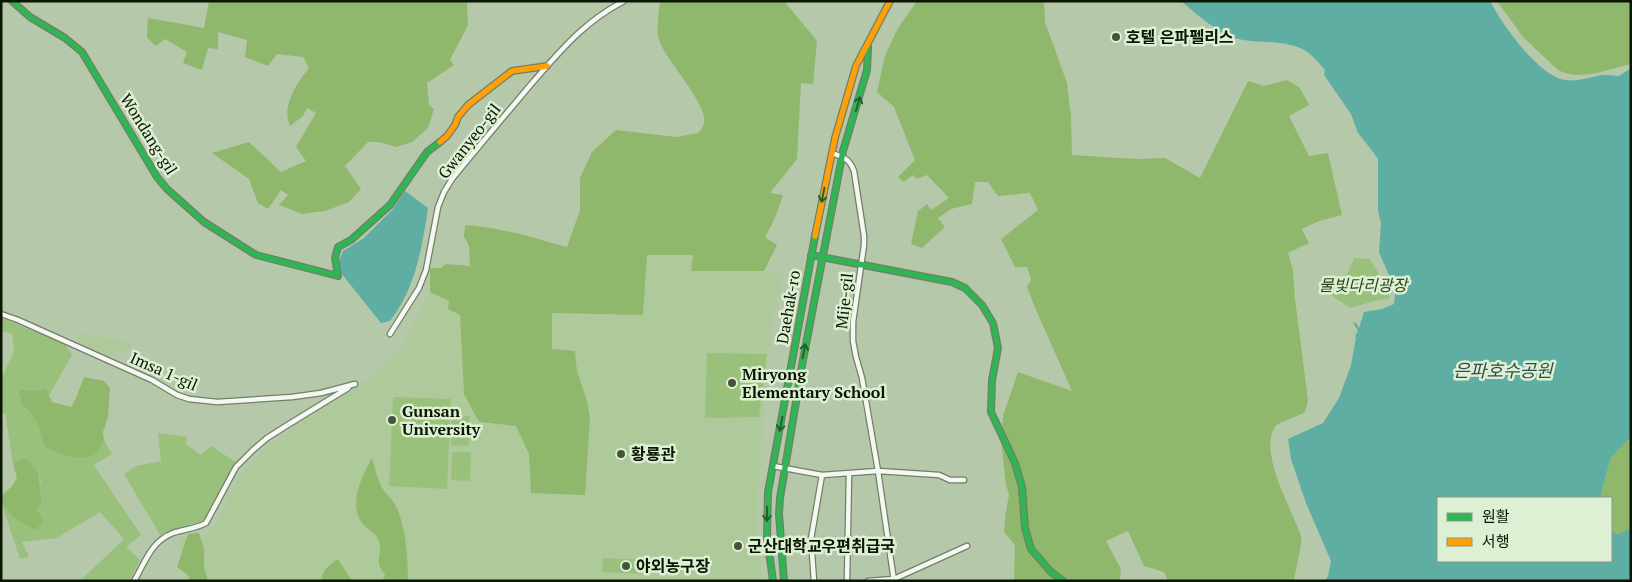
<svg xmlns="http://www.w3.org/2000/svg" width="1632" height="582" font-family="'PT Serif','Noto Sans KR',serif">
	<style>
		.built { fill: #aeca9b }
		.green { fill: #9ac17c }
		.forest { fill: #8fb86c }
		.water { fill: #5faea3 }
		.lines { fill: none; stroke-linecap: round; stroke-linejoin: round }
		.street-casing { stroke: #717f67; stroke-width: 7 }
		.fast-casing { stroke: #717f67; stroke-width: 8 }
		.slow-casing { stroke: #717f67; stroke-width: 8 }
		.street { stroke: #f4f7f2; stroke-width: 4.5 }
		.fast { stroke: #30b455; stroke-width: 5.5 }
		.slow { stroke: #ff9f0a; stroke-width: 5.5 }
		.oneway { stroke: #1d642c }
		.poi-dot { fill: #46543d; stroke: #def0d3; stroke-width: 2 }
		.labels { text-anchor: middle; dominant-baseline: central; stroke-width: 5; stroke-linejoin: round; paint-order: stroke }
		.poi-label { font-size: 16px; font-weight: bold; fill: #0a1503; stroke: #def0d3; text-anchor: start }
		.street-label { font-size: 16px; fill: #0a1503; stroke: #def0d3 }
		.park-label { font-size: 16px; font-style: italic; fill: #2d4519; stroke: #def0d3 }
		.water-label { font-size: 18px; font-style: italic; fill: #2f4e4d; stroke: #def0d3 }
	</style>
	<rect width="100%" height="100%" fill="#b6c8aa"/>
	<!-- built -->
	<path class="built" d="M647 255H693L691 271H764L783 274 770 332 762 430 756 523 762 581H185V574L178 538 202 537 217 523 233 488 250 463 270 443 367 380 404 345 417 315 430 292 449 301 460 315 464 394 471 405 476 418 480 422 516 426 529 454 531 493 589 443 590 418 587 401 577 371 575 351 552 349V313L643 315Z
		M81 333 131 342V348L109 357 75 343Z"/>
	<!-- green -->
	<path class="green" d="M1354 258 1370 259 1379 274 1390 287 1389 299 1374 301 1350 308 1331 295 1348 273Z
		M1 318 64 343 72 355 49 396 46 389 30 391 18 389 22 405 30 412 38 425 44 446 99 450 104 440 112 454 94 465 141 535 126 547 140 560 129 581H85L83 578 124 539 100 512 57 538 22 542 29 557 20 559 1 502 11 514 37 509 42 502 39 491 41 479 24 458 13 463 5 413H1V374L3 375 14 351 12 333 1 332Z
		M707 353 767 354 759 417 705 418Z
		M393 397 451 399 447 489 389 486Z
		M452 416H470L469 446 451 445Z
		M158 433 187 437 186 444 201 455 211 446 237 463 210 512 203 521 180 527 160 535 124 474 136 466 161 461Z
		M452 452H471L470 481 451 480Z
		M603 558 651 560 649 574 602 572Z"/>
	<!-- forest -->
	<path class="forest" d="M209 1H465L467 2 468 25 450 60 454 65 427 83 429 105 434 109 428 128 412 142 396 147 379 142H368L345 166 361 189 349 202 325 211 302 214 279 205 288 195 281 190 268 209 258 203 249 179 212 153 249 142 281 172 306 161 296 147 316 113 307 108 303 116 290 126C281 106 297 83 309 68L303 57 277 54 268 66 245 57 247 40 218 32V49L208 48 202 70 183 63 187 52 165 39 156 46 147 38 148 18 204 28Z
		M660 1H784L817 41 813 84 801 83 797 159 770 193 783 195 775 218 765 237 777 245 764 271H691L693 255H647L643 315 552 313V349L575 351 577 371 587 401 590 418 585 495 531 493 529 454 516 426 480 422C473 414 470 403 464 394L460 315 448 309 449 301 430 292V268H441L445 264 470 266 469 246 464 237 465 225C501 227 533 238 567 247L580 210V178L592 152 616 130 676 137 698 133C700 131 704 126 704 123 709 106 665 59 659 40 656 30 659 11 660 1Z
		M917 1H1044L1045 22 1067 83 1071 116 1072 155 1136 159 1165 158 1200 178 1248 81 1264 86 1287 80 1300 88 1309 105 1289 116 1309 156 1328 153 1342 215 1319 221 1302 229 1309 243 1288 253 1293 270 1295 299 1308 400 1305 412C1298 417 1278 422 1275 427 1258 452 1292 510 1301 536 1303 542 1295 572 1294 581H1168L1164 572 1144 566 1128 531 1106 541 1121 569 1120 581H1014L1015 545 1004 532 1006 511 1009 495 1006 485 1001 440 1003 416 1018 372 1072 391 1036 310 1027 287 1031 280 1027 267H1015L1001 239 1038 210 1030 193 998 196 988 182H975L972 204 951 209 938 218 945 227 922 248 911 244 918 211 927 204 931 210 949 198 927 175 917 179 913 175 904 182 898 177 915 160 894 107 877 92 885 56 898 28Z
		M1497 1H1631V64C1608 69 1580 82 1558 70L1523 37Z
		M84 377 104 381 110 388 108 417 103 432 104 440 99 450 91 456 80 458 60 454 44 446 38 425 30 412 22 405 18 389 30 391 46 389 52 402 71 407 76 398Z
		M1631 437V529L1618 534 1611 531V498H1601L1603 485 1611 456Z
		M24 458C45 472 37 482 42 502L37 509 43 521 36 530C23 524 1 511 1 496L12 486 17 478 13 463Z
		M372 458C375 469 378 481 384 491 387 495 392 499 394 503 406 523 408 558 408 581H382L385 575C384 572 380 569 379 565 377 558 383 549 378 539 376 533 366 528 362 523 348 505 362 475 372 458Z
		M199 533 204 548V567L208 581H188L189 576 177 567 188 534Z
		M338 559 352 581H322C321 570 330 565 338 559Z"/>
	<!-- water -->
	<path class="water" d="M1181 1H1490C1502 24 1538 76 1565 80 1577 82 1590 77 1602 75 1608 74 1613 76 1618 76 1622 75 1626 70 1631 69V437L1611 457 1603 485 1601 498H1438V561H1611V531L1618 534 1631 529V581H1325L1328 576 1331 561 1306 503 1291 459 1288 439 1323 423 1339 398 1351 365 1356 338 1355 336 1358 331 1353 322 1356 323 1359 328 1364 312 1382 309 1394 304 1396 284 1388 273 1379 252 1381 223 1378 211V159L1373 152 1358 133 1351 114 1324 75 1325 70C1320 64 1313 56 1306 51 1284 38 1258 45 1235 38 1219 34 1194 12 1181 1Z
		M405 191 428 208C422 249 415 289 390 321L381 323 341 273 339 261 343 251 364 238 392 210Z"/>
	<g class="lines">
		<defs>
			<path id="street" d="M832 153C844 158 849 158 854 171L864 236V245L853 322V341L856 357 862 378 878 471 894 581
				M1 314 18 320 152 380 177 395 189 399 217 402 292 397 321 393 355 384
				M390 334 419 288 426 270 438 207 444 192 452 179C479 146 506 114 533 82 562 49 584 22 624 1
				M773 466 822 475 878 471 939 475 950 480H964
				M134 581C145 563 151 541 173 533 184 529 195 529 206 523L236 467 253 450 267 438 286 426 348 388
				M814 581 811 539 822 475
				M847 581 849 474
				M868 581 894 579 967 546"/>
			<path id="fast" d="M12 1 30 17 65 38 82 52 157 177 167 189 204 222 256 255 338 276 335 258 338 247 351 240 390 205 427 152 440 142
				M811 255 952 282 965 288 982 305 993 323 998 348 992 380 991 412 1015 463 1022 487 1025 528 1031 549 1051 572 1063 581
				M773 581 767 537 768 492 815 236
				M784 581 779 514 780 498 803 360 843 151 867 70 868 47"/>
			<path id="slow" d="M440 142 447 136 455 125 458 117 468 105 512 71 547 66
				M815 236 835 138 856 66 890 1"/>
		</defs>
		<!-- street casing -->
		<use href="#street" class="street-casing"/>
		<!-- fast casing -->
		<use href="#fast" class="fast-casing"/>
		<!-- slow casing -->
		<use href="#slow" class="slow-casing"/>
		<!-- street -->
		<use href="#street" class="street"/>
		<!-- fast -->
		<use href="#fast" class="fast"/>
		<!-- slow -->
		<use href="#slow" class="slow"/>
	</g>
	<!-- one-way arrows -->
	<defs><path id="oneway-shaft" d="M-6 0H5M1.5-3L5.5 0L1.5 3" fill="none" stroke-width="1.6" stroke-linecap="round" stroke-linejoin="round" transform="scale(1.25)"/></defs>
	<g class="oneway">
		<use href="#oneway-shaft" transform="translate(858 104) rotate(-73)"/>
		<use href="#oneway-shaft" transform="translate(823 195) rotate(101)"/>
		<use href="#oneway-shaft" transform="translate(804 351) rotate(-79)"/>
		<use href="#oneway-shaft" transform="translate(781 424) rotate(101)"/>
		<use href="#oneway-shaft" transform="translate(767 514) rotate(91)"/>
	</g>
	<!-- markers -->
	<g class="poi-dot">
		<circle cx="1116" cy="37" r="5"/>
		<circle cx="732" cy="383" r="5"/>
		<circle cx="392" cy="420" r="5"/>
		<circle cx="621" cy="454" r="5"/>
		<circle cx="738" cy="546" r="5"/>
		<circle cx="626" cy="566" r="5"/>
	</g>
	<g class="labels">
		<!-- poi labels -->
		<g class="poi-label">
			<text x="1126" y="37">호텔 은파펠리스</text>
			<text x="742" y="374">Miryong<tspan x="742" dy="18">Elementary School</tspan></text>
			<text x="402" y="411">Gunsan<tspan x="402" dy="18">University</tspan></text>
			<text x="631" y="454">황룡관</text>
			<text x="748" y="546">군산대학교우편취급국</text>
			<text x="636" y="566">야외농구장</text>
		</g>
		<!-- street labels -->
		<g class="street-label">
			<text transform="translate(149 134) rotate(58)">Wondang-gil</text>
			<text transform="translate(469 141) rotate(-52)">Gwanyeo-gil</text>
			<text transform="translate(844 301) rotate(-84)">Mije-gil</text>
			<text transform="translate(788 307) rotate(-80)">Daehak-ro</text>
			<text transform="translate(164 371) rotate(24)">Imsa 1-gil</text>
		</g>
		<!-- park labels -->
		<g class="park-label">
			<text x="1363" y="285">물빛다리광장</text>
		</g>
		<!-- water labels -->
		<g class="water-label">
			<text x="1503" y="370">은파호수공원</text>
		</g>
	</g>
	<!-- border -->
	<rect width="1632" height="582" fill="none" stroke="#0a1503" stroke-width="5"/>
	<!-- legend -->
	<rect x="1437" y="497" width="175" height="65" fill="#def0d3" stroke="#899880"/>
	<rect x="1447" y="513" width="25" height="8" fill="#30b455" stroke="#899880"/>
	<text x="1482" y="522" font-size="15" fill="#0a1503">원활</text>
	<rect x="1447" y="538" width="25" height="8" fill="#ff9f0a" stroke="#899880"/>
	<text x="1482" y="547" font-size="15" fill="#0a1503">서행</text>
</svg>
